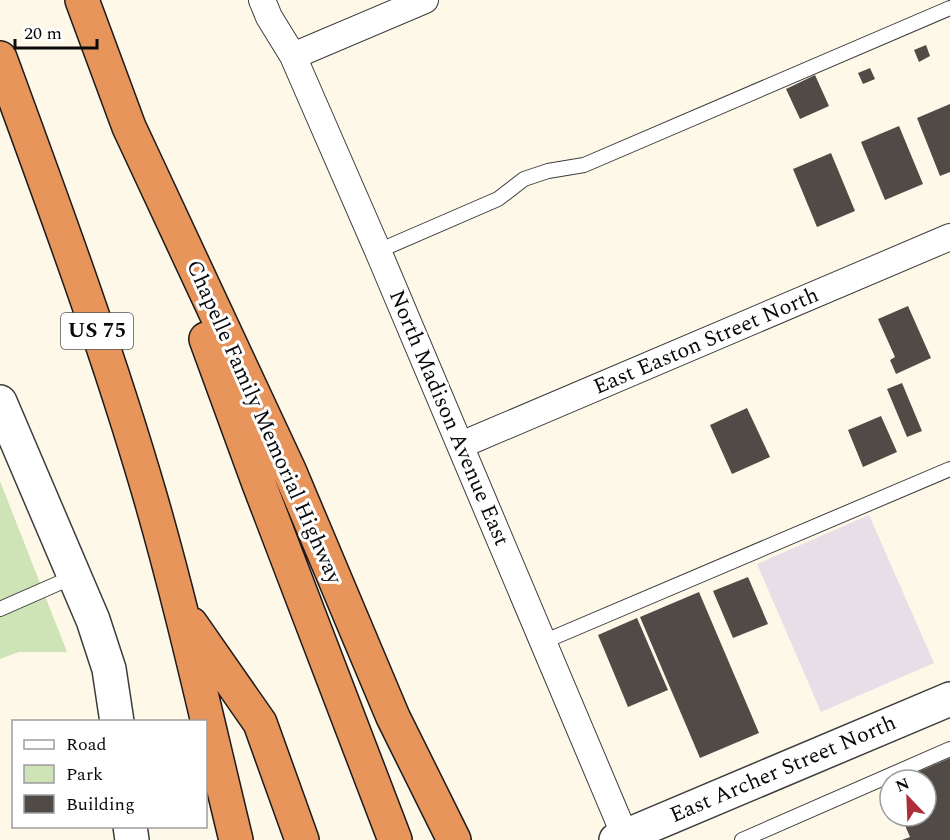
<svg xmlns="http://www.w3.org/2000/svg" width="950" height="840" font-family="Spectral,serif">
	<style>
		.industrial { fill: #e7dee8 }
		.green { fill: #cfe4b6 }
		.building { fill: #514b47 }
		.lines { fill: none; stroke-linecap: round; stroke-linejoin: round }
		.service-casing { stroke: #3d3d3d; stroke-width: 16 }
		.minor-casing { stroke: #3d3d3d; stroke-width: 28 }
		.tertiary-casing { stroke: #3d3d3d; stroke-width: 36 }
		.motorway-casing { stroke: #1b1b1b; stroke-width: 36 }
		.service { stroke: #fff; stroke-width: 14 }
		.minor { stroke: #fff; stroke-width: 26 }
		.tertiary { stroke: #fff; stroke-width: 33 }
		.motorway { stroke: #e8955b; stroke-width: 33 }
		.labels { text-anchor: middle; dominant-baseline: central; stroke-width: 6; stroke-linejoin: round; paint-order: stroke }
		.shield { fill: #fff; stroke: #545454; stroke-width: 1.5 }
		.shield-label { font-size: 21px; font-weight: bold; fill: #0a0a0a }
		.street-label { font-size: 22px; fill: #0a0a0a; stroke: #fff }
	</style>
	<rect width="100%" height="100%" fill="#fdf8e8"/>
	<!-- industrial -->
	<path class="industrial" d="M869 515 934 663 821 712 757 564Z"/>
	<!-- green -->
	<path class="green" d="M0 481 67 652H19L0 659Z"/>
	<!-- building -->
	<path class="building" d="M926 45 930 56 919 62 914 50Z
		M870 68 875 79 863 84 858 73Z
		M815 75 829 106 800 119 786 89Z
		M950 104V172L940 176 917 118Z
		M899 126 923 184 885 200 861 142Z
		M831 153 855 211 817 227 793 169Z
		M908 306 931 358 896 374 890 360 895 357 878 319Z
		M902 383 922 431 907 437 887 389Z
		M747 408 770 457 732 474 710 425Z
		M881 416 897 452 863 467 848 430Z
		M748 577 768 624 733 638 713 591Z
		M699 592 759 733 700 758 640 617Z
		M637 618 668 690 628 707 598 635Z
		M950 758V840H902L910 837 901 816H926V780H899Z"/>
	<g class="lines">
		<defs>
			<path id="service" d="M378 251 498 199 524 179 548 171 584 165 950 8
				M0 609 75 576
				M543 642 950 469
				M742 840 950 749"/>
			<path id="minor" d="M262 0 269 17 293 56 378 251 625 836
				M293 56 425 0
				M461 445 950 237"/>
			<path id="tertiary" d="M0 402 93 620 109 669 117 722
				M130 826 132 840
				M616 840 950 699"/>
			<path id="motorway" d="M82 0 129 127 289 470 393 717 454 840
				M0 58C53 203 107 348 150 496 183 610 208 725 236 840
				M206 339 259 484 395 840
				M191 624 260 723 302 840"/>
		</defs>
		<!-- service casing -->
		<use href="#service" class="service-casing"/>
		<!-- minor casing -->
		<use href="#minor" class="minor-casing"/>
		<!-- tertiary casing -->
		<use href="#tertiary" class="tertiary-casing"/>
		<!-- motorway casing -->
		<use href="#motorway" class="motorway-casing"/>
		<!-- service -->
		<use href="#service" class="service"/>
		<!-- minor -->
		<use href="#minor" class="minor"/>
		<!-- tertiary -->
		<use href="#tertiary" class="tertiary"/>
		<!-- motorway -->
		<use href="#motorway" class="motorway"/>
	</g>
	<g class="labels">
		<!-- shield labels -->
		<rect class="shield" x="61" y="313" width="72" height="36" rx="4.5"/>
		<g class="shield-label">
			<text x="97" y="331">US 75</text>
		</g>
		<!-- street labels -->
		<g class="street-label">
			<text transform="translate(706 341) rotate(-23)">East Easton Street North</text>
			<text transform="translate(449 418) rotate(67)">North Madison Avenue East</text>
			<text transform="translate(264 422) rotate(66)">Chapelle Family Memorial Highway</text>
			<text transform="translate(783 769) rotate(-23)">East Archer Street North</text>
		</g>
	</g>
	<!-- legend -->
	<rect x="12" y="720" width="195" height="108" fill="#ffffff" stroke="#9d9d9d" stroke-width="1.5"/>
	<rect x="24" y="740" width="30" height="9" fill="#ffffff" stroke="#9d9d9d" stroke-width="1.5"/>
	<text x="66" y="750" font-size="18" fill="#0a0a0a">Road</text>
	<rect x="24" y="765" width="30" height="18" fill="#cfe4b6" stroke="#9d9d9d" stroke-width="1.5"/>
	<text x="66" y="780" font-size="18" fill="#0a0a0a">Park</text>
	<rect x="24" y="795" width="30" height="18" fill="#514b47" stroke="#9d9d9d" stroke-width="1.5"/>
	<text x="66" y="810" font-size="18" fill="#0a0a0a">Building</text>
	<!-- north arrow -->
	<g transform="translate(908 798) rotate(337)"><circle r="28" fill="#ffffff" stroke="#9d9d9d" stroke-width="1.5"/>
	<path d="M0-4.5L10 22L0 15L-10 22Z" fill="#ad2e3a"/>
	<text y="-9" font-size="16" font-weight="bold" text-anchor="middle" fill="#0a0a0a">N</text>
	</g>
	<!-- scale -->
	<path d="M15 39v9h82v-9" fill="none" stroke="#0a0a0a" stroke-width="3"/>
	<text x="24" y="39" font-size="18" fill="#0a0a0a" stroke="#ffffff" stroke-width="4.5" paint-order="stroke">20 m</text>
</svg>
